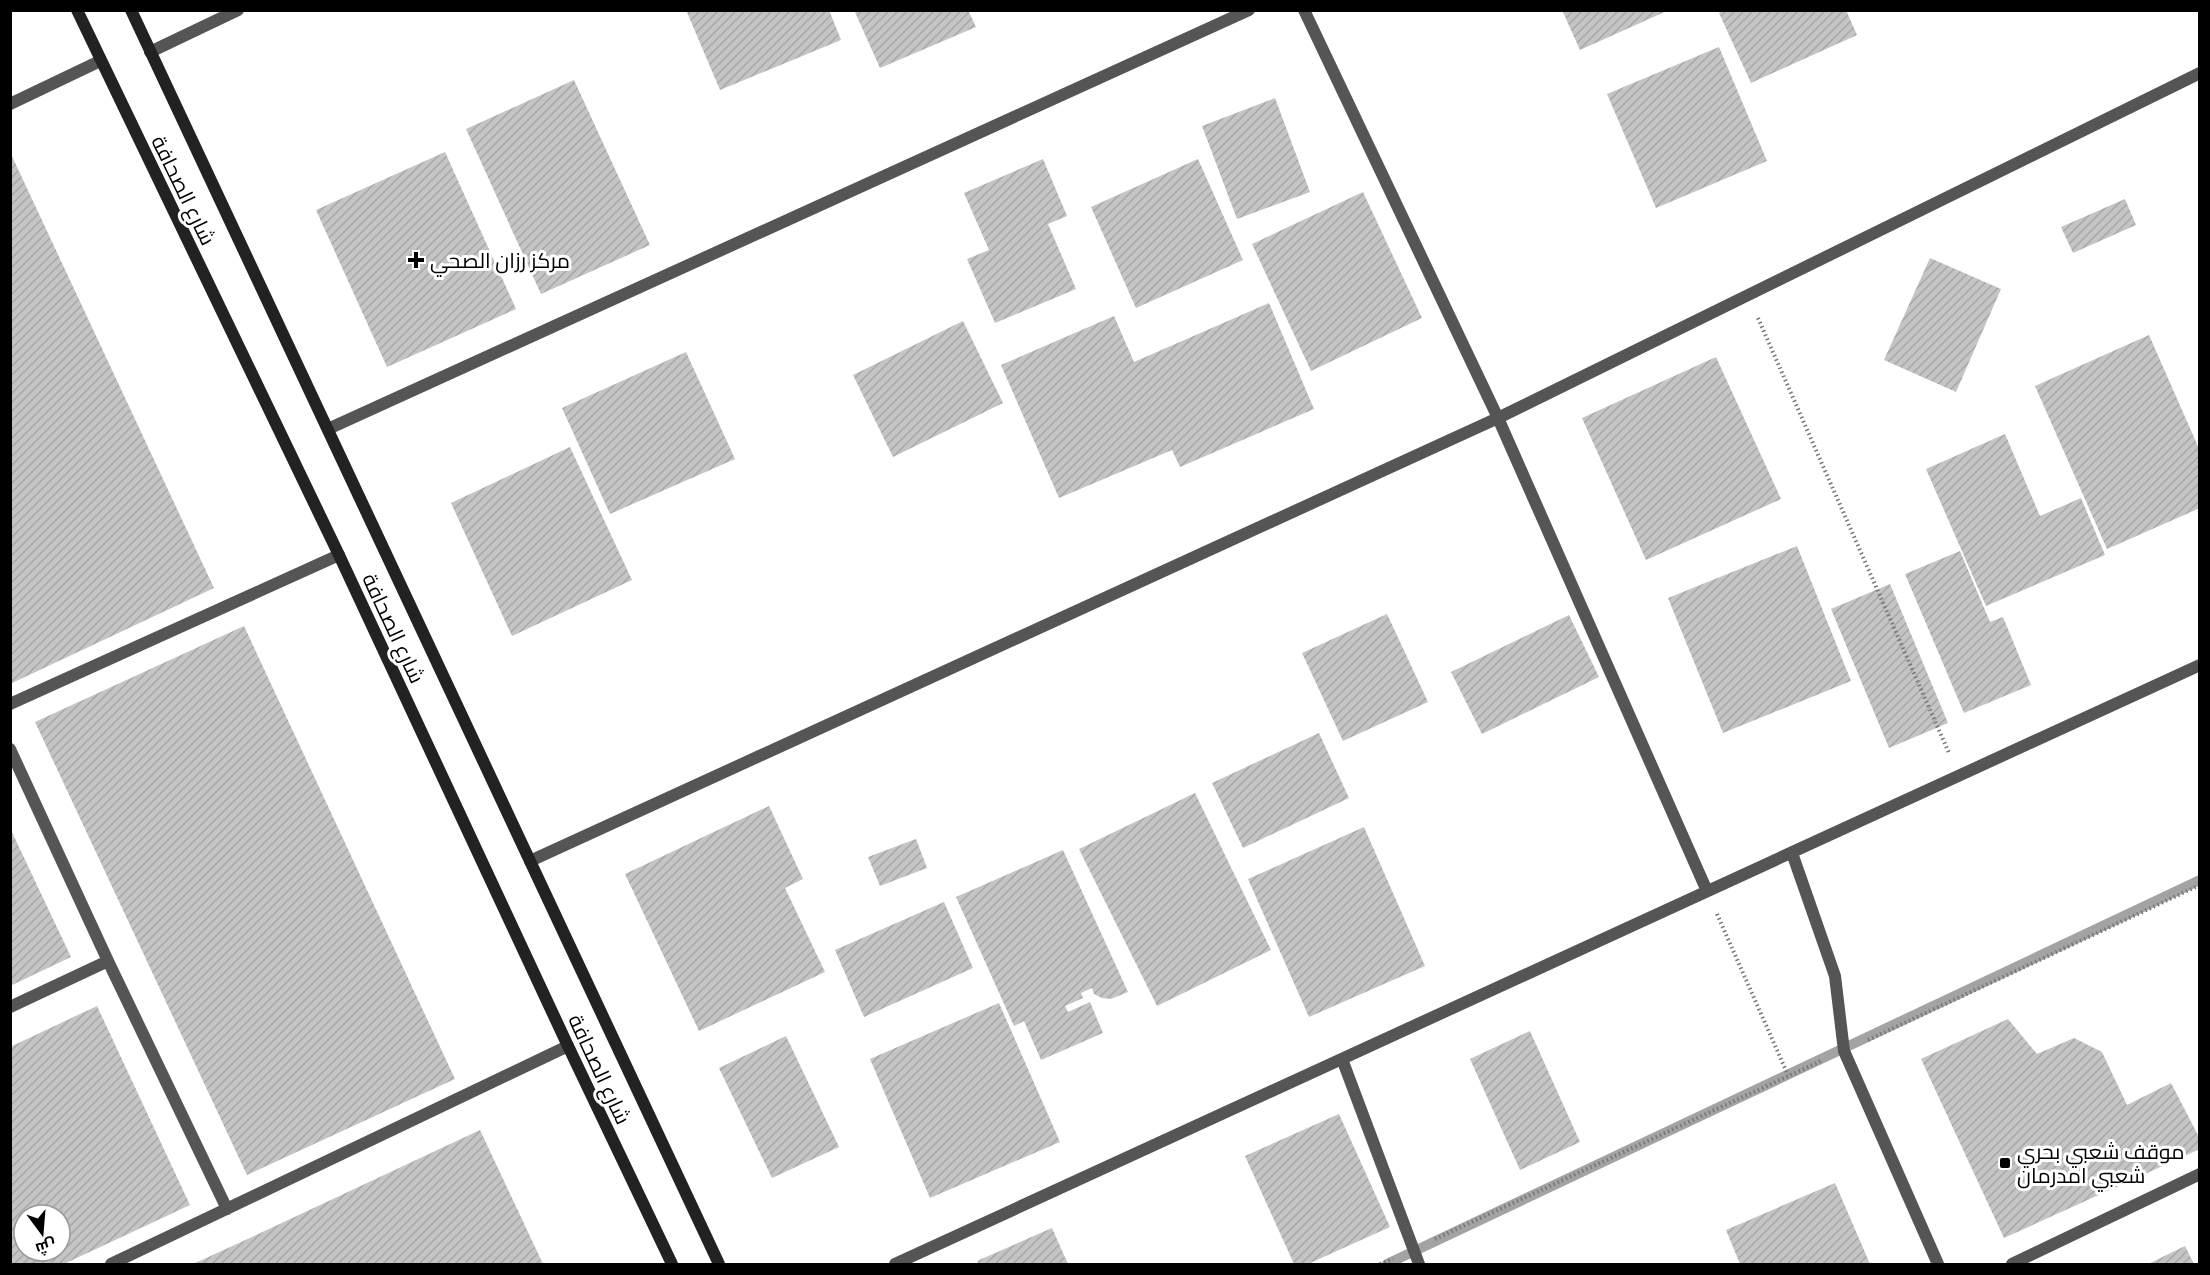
<svg xmlns="http://www.w3.org/2000/svg" width="2210" height="1275" font-family="Ubuntu,Cairo,sans-serif">
	<style>
		.lines { fill: none; stroke-linecap: round; stroke-linejoin: round }
		.stream { stroke: #a3a3a3; stroke-width: 10 }
		.building { fill: url(#building-hatch); fill-rule: evenodd }
		.path { stroke: #777; stroke-width: 4; stroke-dasharray: 1.5 3; stroke-linecap: butt }
		.street { stroke: #555; stroke-width: 12 }
		.secondary { stroke: #222; stroke-width: 12 }
		.poi-dot { fill: #000; stroke: #fff; stroke-width: 2 }
		.labels { text-anchor: middle; dominant-baseline: central; stroke-width: 6; stroke-linejoin: round; paint-order: stroke }
		.street-label { font-size: 21px; fill: #000; stroke: #fff }
		.poi-label { font-size: 21px; fill: #000; stroke: #fff; text-anchor: start }
	</style>
	<defs>
		<pattern id="building-hatch" width="6" height="6" patternUnits="userSpaceOnUse" patternTransform="scale(1.5)"><rect width="6" height="6" fill="#c4c4c4"/><path d="M-1 1l2-2M0 6l6-6M5 7l2-2" fill="none" stroke="#a7a7a7"/></pattern>
	</defs>
	<rect width="100%" height="100%" fill="#fff"/>
	<g class="lines">
		<!-- stream -->
		<path class="stream" d="M1387 1264 2200 880"/>
	</g>
	<!-- building -->
	<path class="building" d="M686 10H829L841 40 720 90Z
		M854 10H968L976 27 880 68Z
		M1562 10H1669L1580 50Z
		M1724 10H1846L1857 35 1751 83 1719 13Z
		M1719 47 1767 161 1656 208 1607 94Z
		M574 80 650 245 541 294 466 129Z
		M1275 98 1310 192 1237 219 1202 126Z
		M10 152 214 588 10 684Z
		M445 152 516 309 387 367 316 210Z
		M1043 159 1067 216 1048 224 1076 289 995 323 967 259 989 250 964 193Z
		M1198 159 1243 260 1136 308 1091 207Z
		M1363 192 1422 318 1311 371 1252 244Z
		M2125 199 2136 225 2073 253 2061 227Z
		M1930 258 2001 289 1956 392 1884 360Z
		M1269 303 1314 409 1180 467 1172 450 1059 498 1001 365 1114 316 1134 362Z
		M963 321 1003 403 893 457 853 375Z
		M2149 335 2200 451V508L2107 549 2035 386Z
		M686 352 735 459 610 514 562 408Z
		M1716 357 1781 499 1646 560 1582 418Z
		M2005 434 2040 516 2081 498 2105 555 1986 606 1926 469Z
		M570 447 632 580 512 636 451 503Z
		M1797 546 1851 681 1723 733 1668 598Z
		M1960 551 1990 622 2003 617 2031 685 1964 713 1905 574Z
		M1890 584 1948 723 1889 748 1831 609Z
		M1387 614 1428 702 1343 741 1302 653Z
		M1569 615 1599 677 1482 734 1451 672Z
		M244 626 455 1079 247 1175 35 722Z
		M1319 733 1349 798 1243 848 1212 783Z
		M1195 793 1271 950 1157 1006 1079 849Z
		M769 806 803 879 785 888 825 972 699 1031 625 874Z
		M1364 827 1425 966 1309 1017 1248 879Z
		M10 828 71 957 10 986Z
		M916 839 927 868 880 886 868 857Z
		M1063 850 1128 992 1111 999 1102 998 1094 994 1092 988 1081 993 1083 998 1065 1006 1068 1012 1090 1002 1103 1033 1041 1060 1024 1021 1014 1026 956 897Z
		M944 902 973 968 864 1017 835 950Z
		M999 1003 1060 1142 930 1198 870 1059Z
		M97 1006 190 1205 64 1264H10V1047ZM24 1215H60V1251H24Z
		M2008 1019 2037 1054 2074 1038 2102 1052 2127 1105 2171 1083 2200 1139V1149L2004 1238 1921 1059Z
		M1530 1031 1580 1142 1520 1170 1470 1059Z
		M786 1036 839 1147 772 1178 719 1068Z
		M1339 1114 1390 1227 1308 1264H1294L1245 1156Z
		M480 1130 543 1264H193L252 1237Z
		M1835 1183 1870 1264H1740L1726 1230Z
		M1052 1228 1068 1264H979L977 1261Z
		M2185 1246 2194 1264H2148Z"/>
	<g class="lines">
		<!-- path -->
		<path class="path" d="M1758 318 1949 753
			M1717 914 1788 1075
			M1868 1040 2200 885
			M1435 1239 1823 1060
			M1380 1264 1393 1259"/>
		<!-- street -->
		<path class="street" d="M1304 10 1498 418 1707 891
			M150 52 238 10
			M10 104 100 61
			M328 429 1249 10
			M10 704 339 555
			M10 749 108 961 227 1209
			M1792 853 1835 976 1844 1051 1938 1264
			M530 861 1498 418 2200 73
			M10 1007 108 961
			M1342 1059 1419 1264
			M111 1264 568 1046
			M895 1264 2200 665
			M2012 1264 2200 1174"/>
		<!-- secondary -->
		<path class="secondary" d="M77 10 339 555 568 1046 672 1264
			M131 10 719 1264"/>
	</g>
	<!-- markers -->
	<g class="poi-dot">
		<path d="M413 251h6v6h6v6h-6v6h-6v-6h-6v-6h6z"/>
		<rect x="1999" y="1157" width="12" height="12" rx="3"/>
	</g>
	<g class="labels">
		<!-- street labels -->
		<g class="street-label">
			<text transform="translate(184 190) rotate(64)">شارع الصحافة</text>
			<text transform="translate(394 628) rotate(65)">شارع الصحافة</text>
			<text transform="translate(600 1069) rotate(65)">شارع الصحافة</text>
		</g>
		<!-- poi labels -->
		<g class="poi-label">
			<text x="430" y="260">مركز رزان الصحي</text>
			<text x="2017" y="1151">موقف شعبي بحري<tspan x="2017" dy="24">شعبي امدرمان</tspan></text>
		</g>
	</g>
	<!-- border -->
	<rect width="2210" height="1275" fill="none" stroke="#000000" stroke-width="24"/>
	<!-- north arrow -->
	<g transform="translate(42 1233) rotate(164)"><circle r="28" fill="#ffffff" stroke="#999999" stroke-width="1.5"/>
	<path d="M0-4.5L10 22L0 15L-10 22Z" fill="#000000"/>
	<text y="-9" font-size="16" font-weight="bold" text-anchor="middle" fill="#000000">ش</text>
	</g>
</svg>
